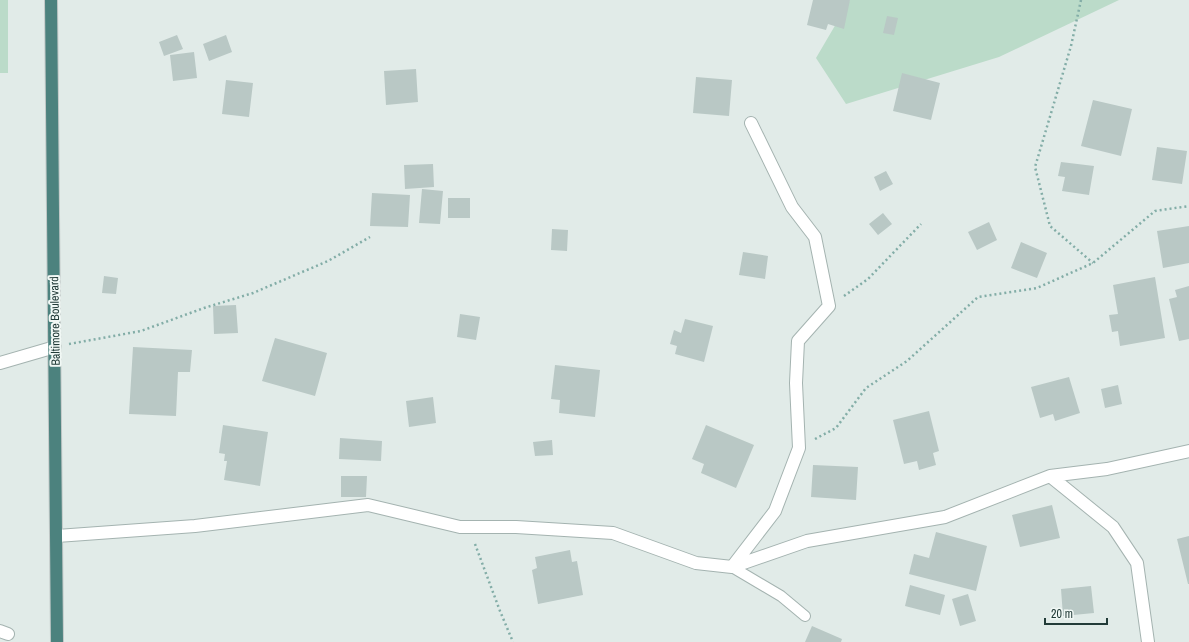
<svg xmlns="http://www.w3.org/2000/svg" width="1189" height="642" font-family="'Archivo Narrow',sans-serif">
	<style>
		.green { fill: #bbdbc9 }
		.building { fill: #b9c8c5 }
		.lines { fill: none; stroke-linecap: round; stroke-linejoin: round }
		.service-casing { stroke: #a4b3b0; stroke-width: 12 }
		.minor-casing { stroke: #a4b3b0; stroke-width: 14 }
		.trunk-casing { stroke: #c1c8c7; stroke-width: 14 }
		.path { stroke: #83ada7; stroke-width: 2.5; stroke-dasharray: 2 3; stroke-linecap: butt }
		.service { stroke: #fff; stroke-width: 10 }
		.minor { stroke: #fff; stroke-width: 12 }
		.trunk { stroke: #4c827e; stroke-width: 12 }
		.labels { text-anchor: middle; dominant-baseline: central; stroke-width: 4; stroke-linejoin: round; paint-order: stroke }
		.street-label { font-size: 12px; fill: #223b38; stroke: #f1f8f5 }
	</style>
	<rect width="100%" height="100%" fill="#e1ebe8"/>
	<!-- green -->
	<path class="green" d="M0 0H8V73H0Z
		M850 0H1119L999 57 846 104 816 58Z"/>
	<!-- building -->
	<path class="building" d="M813 0H850L844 29 828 24 826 30 807 25Z
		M887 16 898 18 894 35 883 33Z
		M177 35 183 49 164 56 159 42Z
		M226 35 232 52 209 61 203 44Z
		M194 52 197 78 173 81 170 55Z
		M416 69 418 102 386 105 384 71Z
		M902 73 940 83 931 120 893 111Z
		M696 77 732 80 729 116 693 113Z
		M226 80 253 83 249 117 222 114Z
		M1093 100 1132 109 1121 156 1081 146Z
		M1157 147 1187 151 1182 184 1152 180Z
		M1061 162 1094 166 1089 195 1062 191 1065 177 1058 176Z
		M433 164 434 187 405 189 404 165Z
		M886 171 893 184 880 191 874 177Z
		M422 189 443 191 440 224 419 223Z
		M372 193 410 195 408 227 370 226Z
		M448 198H470V218H448Z
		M883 213 892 224 878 235 869 224Z
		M989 222 997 240 977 250 968 232Z
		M1189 226V263L1163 268 1157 231Z
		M552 229 568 230 567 251 551 250Z
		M1021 242 1047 253 1037 278 1011 268Z
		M743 252 768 256 765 279 739 275Z
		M104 276 118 278 116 294 102 293Z
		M1155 277 1165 338 1120 346 1118 331 1112 332 1109 315 1118 314 1113 285Z
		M1189 286V339L1179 341 1169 299 1177 297 1175 290Z
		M236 305 238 333 214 334 213 306Z
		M460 314 480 317 476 340 457 337Z
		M685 319 713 326 704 362 675 354 677 346 670 344 674 330 681 333Z
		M275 338 327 353 315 396 262 381Z
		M133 347 192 350 190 372H178L176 416 129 414Z
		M555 365 600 370 595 417 559 413 560 400 551 399Z
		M1069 377 1080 413 1055 421 1053 414 1040 418 1031 387Z
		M1118 385 1122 404 1105 408 1101 389Z
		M433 397 436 423 409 427 406 401Z
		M929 411 939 451 933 453 936 465 919 470 917 461 904 464 893 420Z
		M223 425 268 432 260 486 224 480 227 461H224L225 454 219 453Z
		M706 425 754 445 736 488 701 473 704 464 692 459Z
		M340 438 382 441 381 461 339 459Z
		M552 440 553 455 535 456 533 442Z
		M813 465 858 467 856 500 811 497Z
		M341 476H367L366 497H341Z
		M1052 505 1060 538 1020 547 1012 515Z
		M936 532 987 546 976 591 909 574 914 554 929 558Z
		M1189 536V584H1188L1177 539Z
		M570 550 572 562 577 561 583 595 538 604 532 570 537 568 535 557Z
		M910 585 945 595 940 615 905 606Z
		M1091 586 1094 613 1063 616 1061 589Z
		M968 594 976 621 960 626 952 599Z
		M812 626 842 639 841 642H805Z"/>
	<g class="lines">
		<defs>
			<path id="service" d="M732 567 781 596 805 616"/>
			<path id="minor" d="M0 363 55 347
				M1050 476 1113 527 1137 563 1148 642
				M57 536 195 526 368 505 460 527H516L613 533 696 563 732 567 807 541 945 517 1050 476 1107 469 1189 451
				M732 567 775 511 799 448 796 383 798 341 829 306 815 237 792 207 751 123
				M0 631 8 634"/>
			<path id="trunk" d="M51 0 57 642"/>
		</defs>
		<!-- service casing -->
		<use href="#service" class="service-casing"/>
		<!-- minor casing -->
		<use href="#minor" class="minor-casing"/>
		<!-- trunk casing -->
		<use href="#trunk" class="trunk-casing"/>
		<!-- path -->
		<path class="path" d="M1081 0 1071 46 1035 167 1050 226 1093 263
			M844 296 868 279 921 224
			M69 344 141 331 204 308 253 293 328 261 370 237
			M815 439 836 428 866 388 907 361 978 297 1037 288 1093 263 1155 211 1189 206
			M475 544 500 611 513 642"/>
		<!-- service -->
		<use href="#service" class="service"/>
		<!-- minor -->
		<use href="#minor" class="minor"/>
		<!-- trunk -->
		<use href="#trunk" class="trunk"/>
	</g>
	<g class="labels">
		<!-- street labels -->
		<g class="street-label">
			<text transform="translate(55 321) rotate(-91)">Baltimore Boulevard</text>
		</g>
	</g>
	<!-- scale -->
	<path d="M1045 618v6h62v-6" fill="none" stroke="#223b38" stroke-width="2"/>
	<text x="1051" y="618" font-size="12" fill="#223b38" stroke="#f1f8f5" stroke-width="3" paint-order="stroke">20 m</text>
</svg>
